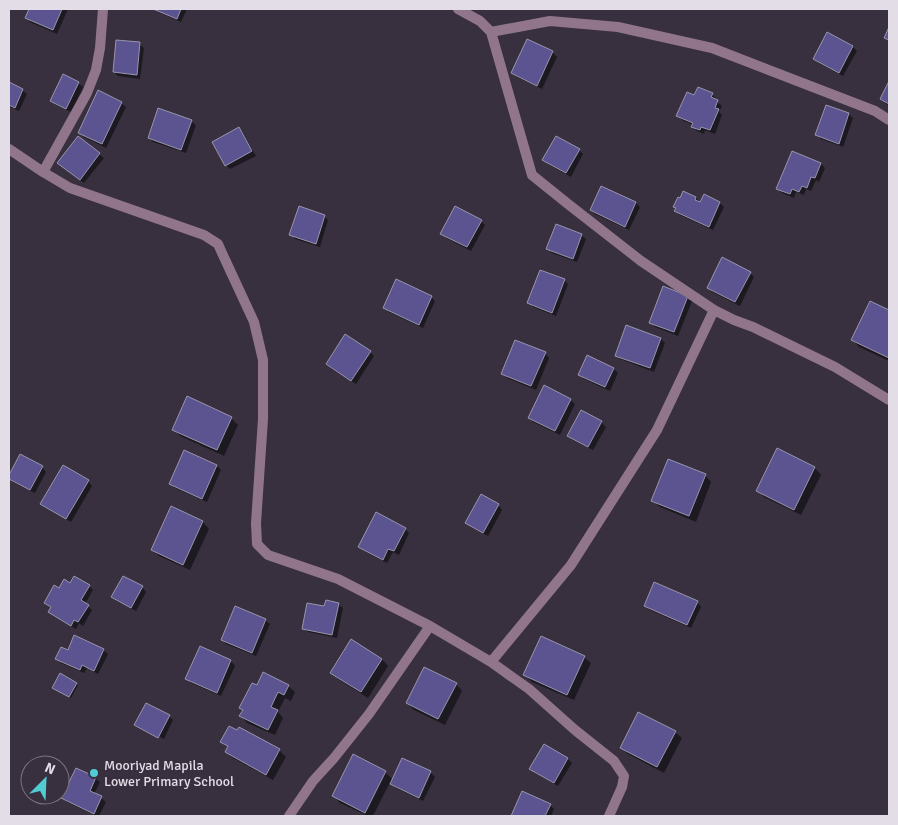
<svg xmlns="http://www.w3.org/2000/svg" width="898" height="825" font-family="Signika,sans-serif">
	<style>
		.shadow { fill: #0007 }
		.building { fill: #5c5391; stroke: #9896ac }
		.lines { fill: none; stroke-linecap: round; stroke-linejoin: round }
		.minor { stroke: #91768b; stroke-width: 10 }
		.poi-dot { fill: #51ccd3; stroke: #382f3f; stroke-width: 2 }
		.labels { text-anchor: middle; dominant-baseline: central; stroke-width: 4; stroke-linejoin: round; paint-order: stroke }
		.poi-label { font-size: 14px; fill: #e3dde7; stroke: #382f3f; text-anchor: start }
	</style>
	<rect width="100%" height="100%" fill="#382f3f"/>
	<!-- shadow -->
	<path class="shadow" d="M30 9H68L57 34 30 22 26 17Z
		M155 9H187L181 22 158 12Z
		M828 34 853 47 857 51 843 76 819 63 814 59Z
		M528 41 552 52 557 57 542 89 517 77 513 73Z
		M139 44 144 48 140 79 118 76 114 72Z
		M78 83 83 87 71 112 56 105 52 100Z
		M9 84 22 90 27 94 19 111 10 107 9 110Z
		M889 84V106L881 99Z
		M698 89 712 95 717 99 716 101 722 106 719 112 722 115 715 134 705 130 704 134 697 131 692 127 693 125 682 120 678 116 695 97Z
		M121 103 126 107 106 148 84 137 80 132Z
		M827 106 849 114 853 118 843 147 821 139 817 135Z
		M191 121 196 125 186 153 153 142 149 138Z
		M239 129 243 133 256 156 230 169 226 165Z
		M78 138 104 158 84 183 63 167Z
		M579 150 583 154 571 177 548 164 544 160Z
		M821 164 825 168 819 182 816 180 811 191 806 189 804 195 796 192 794 198 782 193 778 188Z
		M601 187 636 203 640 207 629 230 595 214 591 210Z
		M696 198 701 204 720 203 724 207 713 230 680 215 676 211 677 209 674 207Z
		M324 216 328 220 320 247 295 239 291 234Z
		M481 221 485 225 471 251 446 238 442 233Z
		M581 235 586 239 577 262 552 253 548 249Z
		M750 273 754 277 740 306 712 292 708 288Z
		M564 280 568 284 556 316 533 307 529 303Z
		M431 297 435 301 423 328 389 312 385 308Z
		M687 297 692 301 678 336 655 327 651 323Z
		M871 302 889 311V361L859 347 853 340Z
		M627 326 661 339 665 343 654 372 620 359 616 355Z
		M370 352 374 356 356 384 332 369 327 364Z
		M545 353 549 358 536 390 507 378 503 374Z
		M588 357 614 369 618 373 610 391 584 379 579 374Z
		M570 400 575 404 560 435 533 422 529 418Z
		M582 411 601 422 606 427 593 450 573 440 569 436Z
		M231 418 238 425 224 456 180 436 173 429Z
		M778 450 815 468 821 475 801 515 764 497 758 491Z
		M185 452 217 466 221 470 207 502 175 488 170 484Z
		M20 456 42 467 46 472 35 493 13 482 9 478Z
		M705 475 711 482 696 522 660 507 653 501Z
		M88 481 92 486 71 522 46 508 42 503Z
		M498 505 502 510 488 536 471 527 467 523Z
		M172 508 203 522 209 529 190 570 159 556 152 549Z
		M405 529 409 533 399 555 393 552 387 563 364 551 360 547Z
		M89 586 93 590 85 604 92 610 83 626 79 623 76 629 54 616 50 612 52 608 46 602 59 589Z
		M142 587 146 592 136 611 117 601 113 596Z
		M697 602 701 607 691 628 650 610 645 606Z
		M338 604 343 608 337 638 308 632 303 628 325 608Z
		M265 620 270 624 256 656 226 644 222 639Z
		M200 648 231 661 235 666 221 696 191 683 187 679Z
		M103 650 108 654 98 674 87 668 84 673 61 663 57 659 68 651Z
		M584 657 591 663 574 700 532 682 525 675Z
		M382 659 388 666 368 698 338 679 332 672Z
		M76 684 78 685 71 698 55 689Z
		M456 684 462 691 445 725 414 710 407 703Z
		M258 686H288L295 692 291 701 285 698 278 712 283 718 275 735 247 723 241 716 244 711 241 708Z
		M169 716 173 720 164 739 139 726V728L135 725Z
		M675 732 682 738 664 773 628 754 621 748Z
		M222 741 279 750 286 757 273 780 233 758 227 752 229 748Z
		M568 759 572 763 558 786 535 773 531 769Z
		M403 760 430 772 435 777 423 801 396 788 390 782 373 816H368L340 803 334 796 385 772 393 780Z
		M95 778 100 782 94 794 101 798 106 802 99 816H96L67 802 63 798Z
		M523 792 550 805 554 809 551 816H512Z"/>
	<!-- building -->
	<path class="building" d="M29 9H62L53 30 25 18Z
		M153 9H181L177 19Z
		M889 27V40L884 38Z
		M827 32 853 46 839 73 813 59Z
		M527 39 553 51 537 86 511 73Z
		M116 40 140 42 137 75 113 72Z
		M63 74 79 82 66 109 50 101Z
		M889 81V104L880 99Z
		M9 82 23 89 15 108 9 105Z
		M698 87 713 93 711 97 718 100 715 108 719 109 710 130 701 127 700 130 691 127 693 123 676 116 687 92 694 95Z
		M98 90 122 102 102 144 78 133Z
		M826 105 849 113 839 144 815 135Z
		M158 108 192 120 181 150 148 138Z
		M239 127 252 151 225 166 212 142Z
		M78 136 100 153 80 180 57 163Z
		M556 136 580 149 566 173 542 160Z
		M792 151 821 163 815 178 811 177 807 188 802 186 799 192 792 189 790 194 776 189Z
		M601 186 636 202 625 227 590 210Z
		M683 191 696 197 695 200 700 202 704 194 720 202 709 227 674 211 676 208 673 207 678 197 680 198Z
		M299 206 325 215 316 244 289 235Z
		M455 206 482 220 467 247 440 234Z
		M556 224 582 234 573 259 546 249Z
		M722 257 751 272 735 302 707 288Z
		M540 270 565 279 552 313 527 303Z
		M396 279 432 296 419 325 383 308Z
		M663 286 688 296 674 332 649 323Z
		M870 301 889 310V358L851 340Z
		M626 325 661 338 650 368 615 356Z
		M345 334 371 351 351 381 326 364Z
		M515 340 546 352 531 386 501 374Z
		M587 355 614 368 605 387 578 375Z
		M544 385 571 399 555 431 528 418Z
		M187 396 232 417 217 450 172 430Z
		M581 410 602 421 588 447 567 436Z
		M777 448 815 467 794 510 756 491Z
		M184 450 217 465 202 499 169 484Z
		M20 454 43 466 30 490 9 479V475Z
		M668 459 706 474 689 516 651 501Z
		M63 465 89 480 66 519 40 504Z
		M481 494 499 504 483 533 465 523Z
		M171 506 203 521 183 565 151 550Z
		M376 512 406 528 394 551 388 549 383 560 358 547Z
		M74 576 90 585 81 600 89 605 78 622 74 620 71 626 48 612 51 607 44 603 54 585 59 588 64 579 70 583Z
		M123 576 143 586 131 608 111 597Z
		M654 582 698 601 687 625 644 606Z
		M326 600 339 603 332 635 302 629 307 603 324 606Z
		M235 606 266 619 252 653 221 640Z
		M74 635 104 649 94 671 82 665 80 670 55 659 61 647 68 650Z
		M541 636 585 656 567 695 523 675Z
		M351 639 382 659 361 692 330 673Z
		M200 646 231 660 217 693 185 679Z
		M424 667 457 683 438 719 406 703Z
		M263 672 289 685 284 695 278 692 271 707 278 710 268 730 239 716 243 710 239 708 252 683 257 685Z
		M60 673 77 683 69 697 52 688Z
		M146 703 170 715 158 738 134 725Z
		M638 712 676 731 657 767 620 748Z
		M229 726 237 730 239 727 280 749 266 775 225 752 228 746 220 742Z
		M544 744 568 758 554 783 529 769Z
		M353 754 386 771 365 813 332 796Z
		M402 758 431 771 419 798 390 784Z
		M76 768 96 777 90 791 102 796 94 814 61 798Z
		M522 791 551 804 545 816H511Z"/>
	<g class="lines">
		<!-- minor -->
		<path class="minor" d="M458 9 480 21 491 32 532 175 568 204 641 261 714 310 657 430 571 565 491 662
			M491 32 550 21 618 27 712 48 875 111 889 120
			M9 149 43 172 70 188 204 235 218 244 222 253 254 322 263 360V419L256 523 257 544 268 555 338 579 430 626 491 662 529 689 575 730 614 761 624 776 622 787 609 816
			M43 172 87 93 96 70 100 48 103 9
			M714 310 734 320 753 327 835 367 889 400
			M289 816 313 781 334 758 369 714 430 626"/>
	</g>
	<!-- markers -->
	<circle class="poi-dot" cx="94" cy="773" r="5"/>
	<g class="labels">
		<!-- poi labels -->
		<g class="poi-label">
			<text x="104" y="765">Mooriyad Mapila<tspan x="104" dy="16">Lower Primary School</tspan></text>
		</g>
	</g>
	<!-- border -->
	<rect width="898" height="825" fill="none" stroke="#e3dde7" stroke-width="20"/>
	<!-- north arrow -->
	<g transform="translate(45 780) rotate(24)"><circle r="24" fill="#382f3f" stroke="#7c7582"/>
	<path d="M0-4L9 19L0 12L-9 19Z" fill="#51ccd3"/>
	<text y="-8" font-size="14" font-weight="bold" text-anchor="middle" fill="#e3dde7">N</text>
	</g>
</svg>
